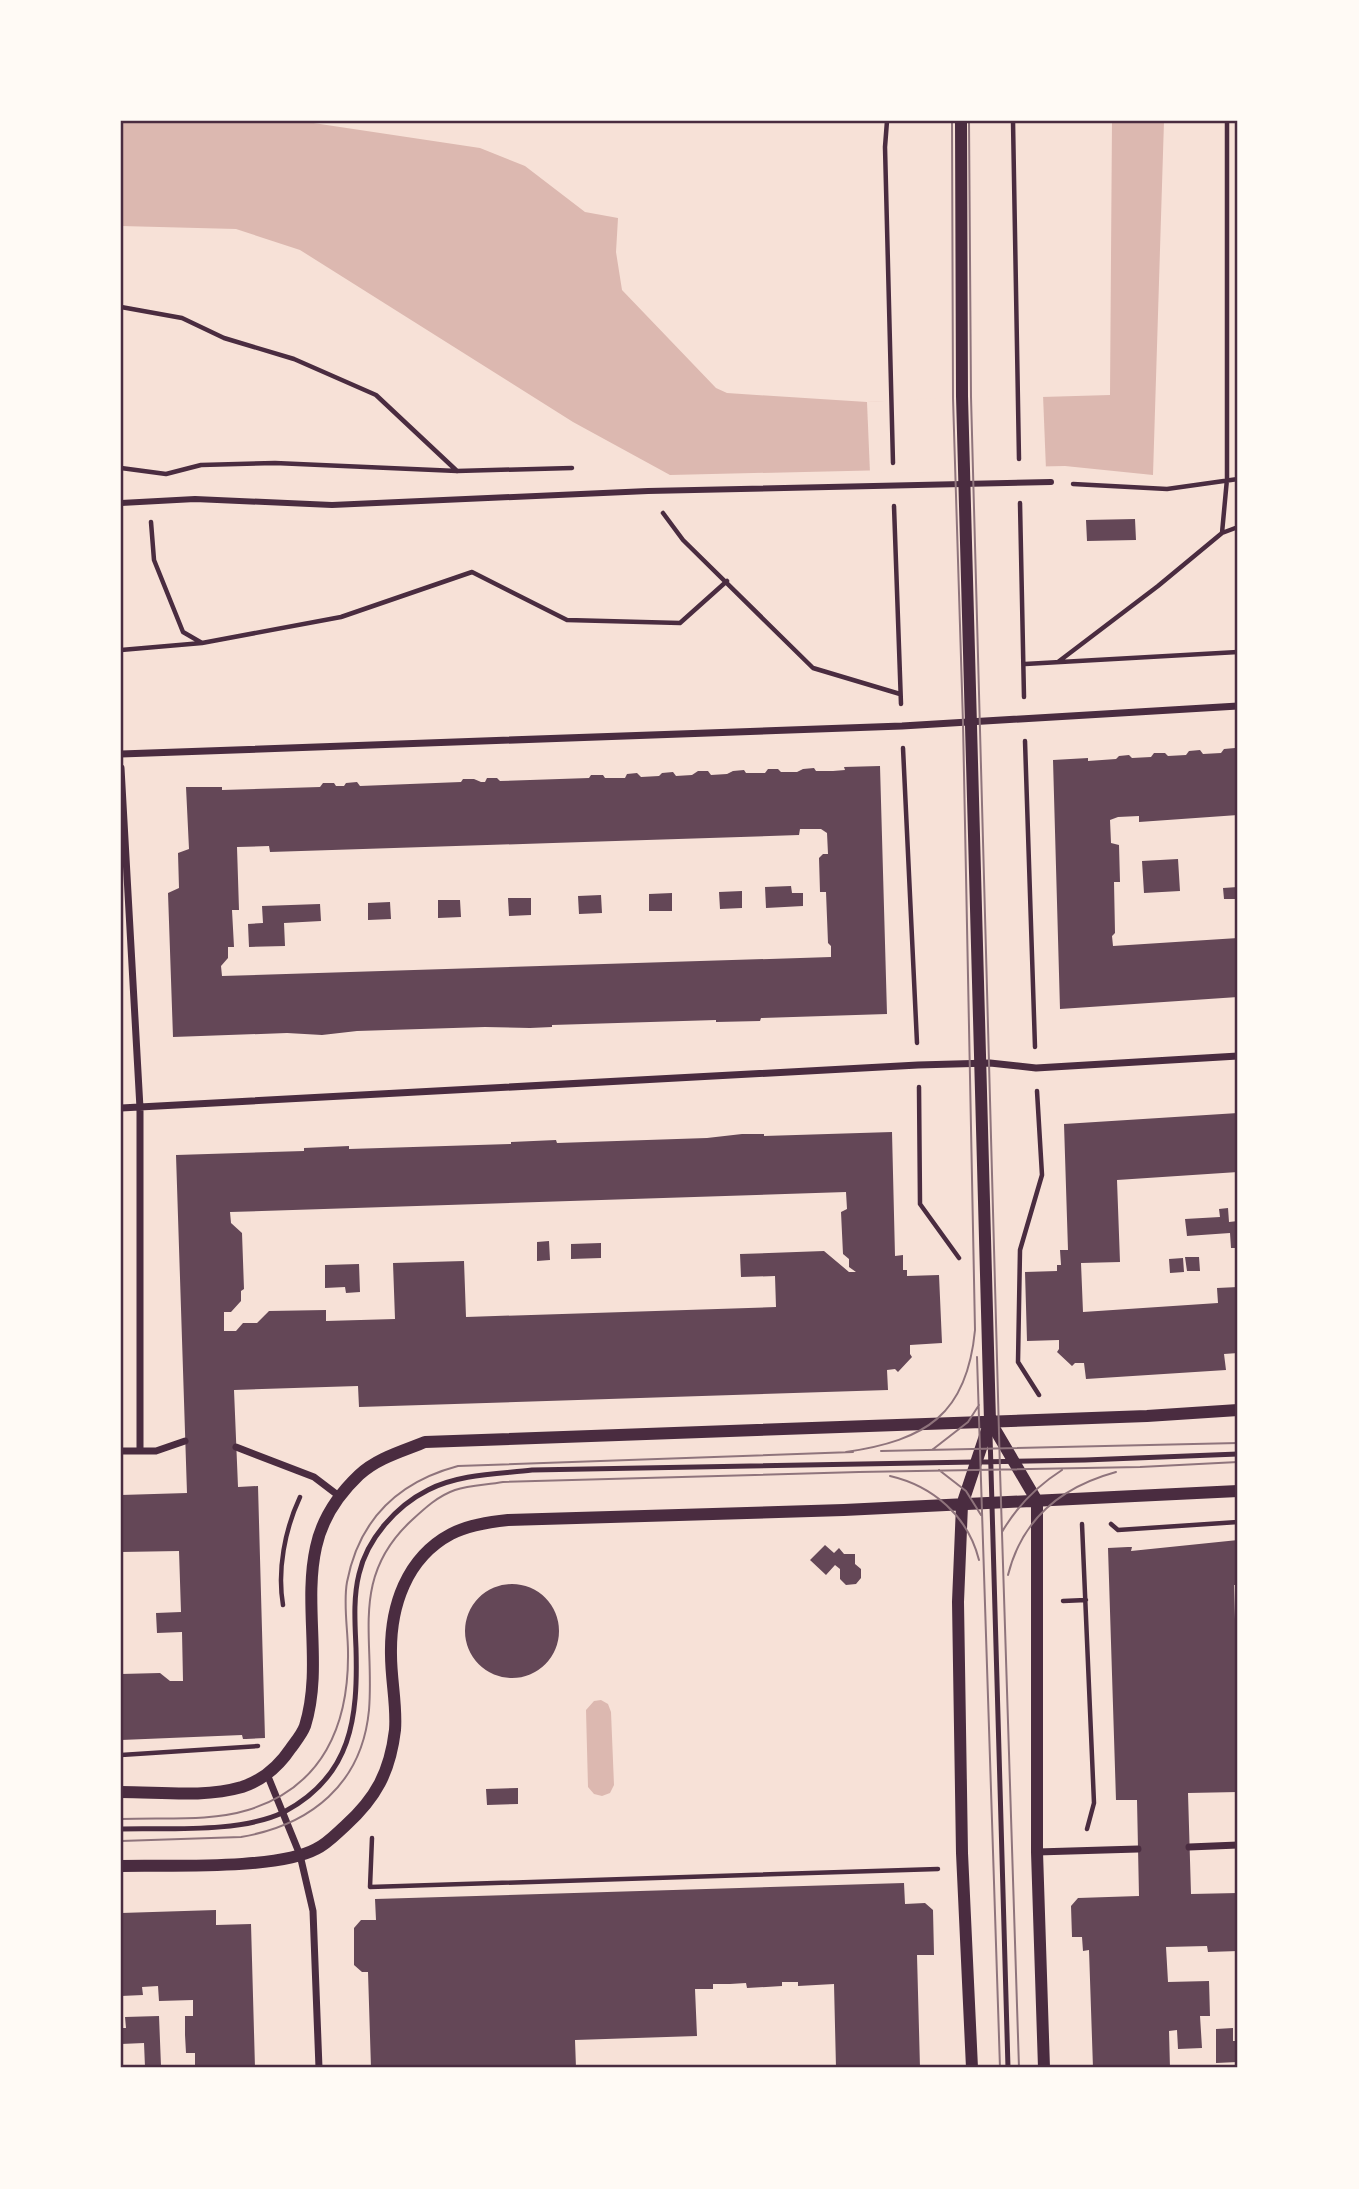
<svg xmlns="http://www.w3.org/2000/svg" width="1359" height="2189" font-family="Lora,serif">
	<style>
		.water { fill: #dcb8b0 }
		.pier { fill: #f7e1d7 }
		.building { fill: #644757; fill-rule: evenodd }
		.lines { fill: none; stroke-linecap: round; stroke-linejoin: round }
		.path { stroke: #4a2c40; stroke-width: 4.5 }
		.service { stroke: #4a2c40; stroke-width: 5 }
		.pedestrian { stroke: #4a2c40; stroke-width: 6 }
		.minor { stroke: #4a2c40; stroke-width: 7 }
		.tertiary { stroke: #4a2c40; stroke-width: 12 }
		.tram { stroke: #8f747c; stroke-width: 2 }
		.neatline { fill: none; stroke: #4a2c40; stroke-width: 2.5 }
	</style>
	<rect width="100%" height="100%" fill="#f7e1d7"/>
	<!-- water -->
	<path class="water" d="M121 121H300L480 148 525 166 585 212 618 218 616 252 622 290 716 388 727 393 867 402 1110 395 1112 121H1164L1153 475 1065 466 670 475 573 422 300 250 236 229 121 226Z
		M601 1700 608 1704 611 1712 614 1785 610 1793 602 1796 594 1794 588 1787 586 1710 594 1701Z"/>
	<!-- pier -->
	<path class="pier" d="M1043 395 1046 470 870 473 867 402 954 397Z"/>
	<!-- building -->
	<path class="building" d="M1135 519 1136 540 1087 541 1086 520Z
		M1235 748 1238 752V815L1139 822V816L1118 817 1110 820 1111 843 1119 845 1120 882H1114L1115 933 1112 936 1113 946 1238 938V997L1060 1009 1053 760 1088 758V761L1116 759 1119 756 1129 755 1132 758 1151 757 1154 753H1165L1168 756 1186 755 1189 751 1200 750 1203 754 1221 753 1224 749Z
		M880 766 887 1014 761 1018 760 1021 716 1022V1020L552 1025V1027L530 1028 485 1027 357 1031 322 1035 287 1033 173 1037 168 893 179 888 178 853 189 849 186 787H222V790L320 787 323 783H334L336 786H344L346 783 357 782 360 786 410 784 461 782 463 779H474L481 782H485L487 778H497L500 781 589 778 591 775H603L605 778H625L627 774 637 773 641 777 659 776 662 773 673 772 676 776 692 775 698 771H708L711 775 727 774 733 771 744 770 746 773H765L768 769H778L781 772H797L803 769 814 768 816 771H833L845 770 844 767ZM800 829H821L827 833 828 854H823L819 858 820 892H826L828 943 831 946V957L222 976 221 966 228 958V947H234L232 910H239L237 847 269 846 270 852 553 843 799 835Z
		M1178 859 1180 891 1144 893 1142 861Z
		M791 886 792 893H803V906L766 908 765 887Z
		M1238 887V899H1224L1223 888Z
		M742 891V908L720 909 719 892Z
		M672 893V911H649V894Z
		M601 895 602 913 579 914 578 896Z
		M508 898H531V915L509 916Z
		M438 900H460L461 917 438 918Z
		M390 902 391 919 368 920V903Z
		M320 904 321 921 284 923 285 946 249 947 248 924 263 923 262 906Z
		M1238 1113V1172L1117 1180 1120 1262 1081 1263 1083 1312 1218 1303 1217 1288 1238 1287V1353L1224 1354 1226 1370 1086 1379 1084 1363H1075L1072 1366 1057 1352 1059 1349V1340L1027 1341 1025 1272 1057 1271V1265H1061L1060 1250H1068L1064 1124Z
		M892 1132 895 1256 903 1255V1270H907V1276L939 1275 942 1343 910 1345V1354L912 1357 898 1372 895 1369 887 1370 888 1390 359 1407 358 1386 234 1390 238 1487 258 1486 265 1738 246 1739H243L242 1735 121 1740V1674L160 1673 170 1681H183L182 1632 157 1633 156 1613 181 1612 179 1551 121 1552V1495L187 1493 176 1155 304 1151V1148L349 1146V1149L511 1144V1142L556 1140 557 1143 707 1138 742 1134H764V1136ZM846 1192 847 1209 841 1212 843 1254 849 1259V1267L856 1272H849L824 1251 740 1254 741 1277 775 1276 776 1307 466 1317 464 1261 393 1263 395 1319 326 1321V1310L269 1311 257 1323H243L236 1331H224V1312H231L241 1301V1291L244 1289 242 1233 231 1223 230 1212Z
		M1228 1208 1229 1222 1238 1221V1248H1231L1230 1233 1187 1236 1185 1219 1220 1217 1219 1209Z
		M549 1241 550 1260 537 1261V1242Z
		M601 1243V1258L571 1259V1244Z
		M1185 1257H1199L1200 1271H1187Z
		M1183 1258 1184 1272 1170 1273 1169 1259Z
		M359 1264 360 1292 346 1293 345 1287 325 1288V1265Z
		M1238 1540V1585H1234L1236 1653H1238V1792L1188 1793 1191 1894 1238 1893V1951L1208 1952 1207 1946 1166 1947 1168 1982 1209 1981 1210 2016H1200L1202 2048 1178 2049 1177 2030 1169 2031 1170 2068H1093L1089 1950 1083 1951 1082 1937H1072L1071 1906 1078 1898 1139 1896 1137 1800H1116L1108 1548 1128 1547H1132L1131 1551Z
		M825 1545 834 1553 839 1548 844 1554H855V1564L861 1569V1578L856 1584 846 1585 840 1579V1569L835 1565 826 1575 810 1560Z
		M465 1631a47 47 0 1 1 94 0a47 47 0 1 1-94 0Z
		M518 1788V1804L487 1805 486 1789Z
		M904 1883 905 1904 925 1903 933 1910 934 1955H917L920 2068H836L834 1984 798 1986V1982H782V1986L747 1988 746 1983 730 1984H713V1989H695L697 2036 575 2040 576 2068H371L368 1972H362L354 1965V1928L361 1920H376L375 1899Z
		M216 1910V1925L251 1924 255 2068H195V2053H186L185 2035V2016H193V2000L159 2001 158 1986 142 1987 143 1995 121 1996V1913Z
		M159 2016 161 2066 145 2067 144 2043 121 2044V2028H126L125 2017Z
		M1233 2028V2041H1238V2062L1216 2063V2029Z"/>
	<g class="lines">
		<!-- path -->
		<path class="path" d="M887 121 885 147 893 463
			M1013 121 1019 459
			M1227 121V479L1222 533 1238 527
			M121 307 182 318 224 338 294 359 376 395 457 471
			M121 468 166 474 201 465 275 463 457 471 572 468
			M1073 484 1167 489 1238 479
			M1020 503 1024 697
			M894 506 901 704
			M663 513 683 540 813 668 900 694
			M151 522 154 560 183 632 202 643
			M121 650 202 643 341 617 472 572 567 620 680 623 727 581
			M1058 662 1158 586 1222 533
			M1025 664 1238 652
			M1025 741 1035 1047
			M903 748 917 1043
			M919 1087 920 1204 959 1258
			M1037 1091 1042 1175 1020 1250 1018 1362 1039 1395
			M1082 1524 1094 1803 1087 1829
			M1111 1524 1118 1530 1238 1522
			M1063 1601 1086 1600
			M283 1605C277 1570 285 1529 300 1497
			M121 1755 258 1746
			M372 1838 370 1887 938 1869"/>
		<!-- service -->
		<path class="service" d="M990 1435 1008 2068
			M121 1829C168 1828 242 1833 284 1812 352 1776 358 1718 356 1648 355 1624 353 1598 359 1574 367 1539 396 1506 428 1490 459 1474 498 1474 532 1470L1085 1460 1238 1454"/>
		<!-- pedestrian -->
		<path class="pedestrian" d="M121 503 195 499 332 505 648 491 1051 482"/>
		<!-- minor -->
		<path class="minor" d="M121 754 902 726 1238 706
			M121 768 140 1108V1451
			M121 1108 918 1065 990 1063 1036 1068 1238 1056
			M236 1447 314 1477 339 1496
			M121 1451H156L185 1441
			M267 1774 300 1855 313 1911 319 2068
			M1189 1847 1238 1845
			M1037 1852 1138 1849"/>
		<!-- tertiary -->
		<path class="tertiary" d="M961 121 962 396 990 1421 962 1505 958 1602 962 1853 972 2068
			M990 1421 1037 1501V1852L1044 2068
			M121 1792C160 1792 204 1798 242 1787 263 1780 279 1766 291 1748 296 1741 302 1734 305 1726 323 1668 303 1605 316 1547 322 1519 339 1494 359 1475 377 1458 403 1451 425 1442L1147 1416 1238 1410
			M121 1866C168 1865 277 1870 316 1849 327 1844 336 1834 345 1826 376 1798 390 1772 395 1730 397 1706 391 1680 391 1655 390 1607 406 1558 451 1534 468 1525 489 1522 508 1520L844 1510 1238 1491"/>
		<!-- tram -->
		<path class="tram" d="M969 121 971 397 1000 1470 1019 2068
			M977 1357 1000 2068
			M932 1450 968 1422 979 1405
			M881 1451 1238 1443
			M846 1452C926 1440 967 1415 975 1330L963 723 953 398 952 121
			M939 1470 966 1491 981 1515
			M890 1476C933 1486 968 1516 979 1560
			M1002 1532C1017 1506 1037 1486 1062 1470
			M1008 1575C1022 1519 1061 1487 1116 1472
			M121 1819C162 1817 209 1822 248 1810 323 1787 349 1725 348 1652 348 1630 343 1604 347 1582 359 1520 398 1482 458 1466L853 1452
			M121 1841 241 1837C311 1825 362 1784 369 1710 375 1637 349 1578 412 1520 425 1508 438 1496 455 1490 470 1485 487 1485 503 1482L859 1472 1140 1467 1238 1462"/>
	</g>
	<!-- border -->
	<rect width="1359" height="2189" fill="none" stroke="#fffaf5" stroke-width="245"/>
	<rect x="122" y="122" width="1114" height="1944" class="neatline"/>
</svg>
